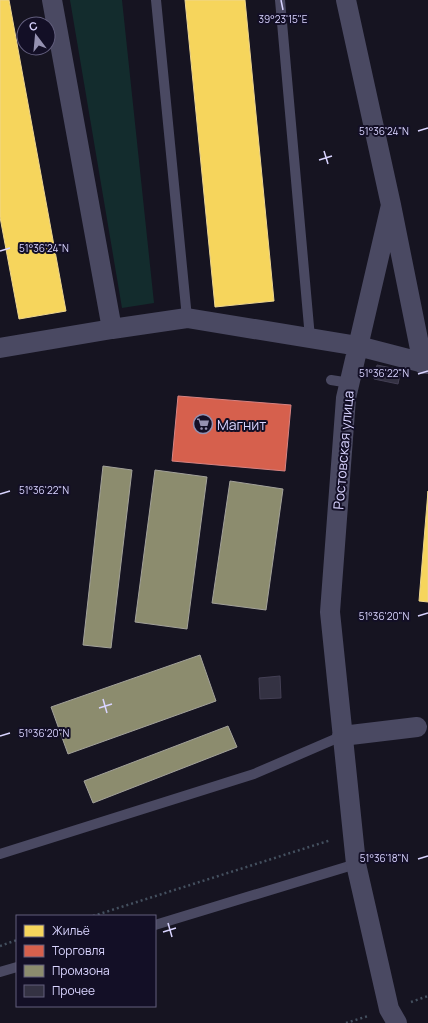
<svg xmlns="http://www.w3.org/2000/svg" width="428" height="1023" font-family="Manrope,sans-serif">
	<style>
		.green { fill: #132c2d }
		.homes { fill: #f6d55c; stroke: #edd58d }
		.shops { fill: #d6604d; stroke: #d78382 }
		.industry { fill: #8c8c6e; stroke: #a3a29a }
		.building { fill: #343243; stroke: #433f54 }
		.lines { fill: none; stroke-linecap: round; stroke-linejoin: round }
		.path { stroke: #44505f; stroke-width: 2.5; stroke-dasharray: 2 3; stroke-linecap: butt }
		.lane { stroke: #4a4962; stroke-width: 10 }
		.street { stroke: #4a4962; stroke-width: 20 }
		.ticks { fill: none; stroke: #d9d4ff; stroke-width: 1.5 }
		.labels { text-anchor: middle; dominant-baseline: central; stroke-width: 4; stroke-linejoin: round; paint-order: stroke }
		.poi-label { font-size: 14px; fill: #d9d4ff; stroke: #130f26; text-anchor: start }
		.street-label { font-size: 14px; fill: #d9d4ff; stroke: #130f26 }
		.ticks-label { font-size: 10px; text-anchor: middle; fill: #d9d4ff; stroke: #130f26; stroke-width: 4; stroke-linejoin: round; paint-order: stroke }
	</style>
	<rect width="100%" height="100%" fill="#161421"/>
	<!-- green -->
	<path class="green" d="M70 0H122L154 303 122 308Z"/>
	<!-- homes -->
	<path class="homes" d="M0 0H9L66 311 19 319 0 217Z
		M185 0H245L274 301 215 307Z
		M428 491V602L419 601Z"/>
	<!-- shops -->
	<path class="shops" d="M178 396 291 405 285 471 172 461Z"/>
	<!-- industry -->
	<path class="industry" d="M103 466 132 470 111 648 83 645Z
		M155 470 207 477 187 629 135 622Z
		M230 481 283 489 266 610 212 603Z
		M200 655 216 701 68 754 51 707Z
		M228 726 237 747 93 803 84 781Z"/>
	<!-- building -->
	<path class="building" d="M377 365 401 370 398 384 374 379Z
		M280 676 281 698 260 699 259 678Z"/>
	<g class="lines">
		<!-- path -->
		<path class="path" d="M93 916 331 840
			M0 946 17 940
			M411 1002 428 996
			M346 1023 368 1016"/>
		<!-- lane -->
		<path class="lane" d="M156 0 187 318
			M280 0 310 338
			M331 380 350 383
			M0 854 254 774 342 736
			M155 925 356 864
			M0 972 17 967"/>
		<!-- street -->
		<path class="street" d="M52 0 112 329 187 318 358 346 428 364
			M346 0 391 205 423 364
			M391 205 346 398 330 612 356 864 389 1009 397 1023
			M0 348 112 329
			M342 736 417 727"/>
	</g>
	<!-- ticks -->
	<path class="ticks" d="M281 0 283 10M418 131 428 128M324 151 328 164M319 160 332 156M0 251 10 248M418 374 428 371M0 494 10 491M418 616 428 613M103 699 107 713M99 708 112 704M0 736 10 733M418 859 428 856M168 923 172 937M163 932 176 928"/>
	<!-- icons -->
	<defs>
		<symbol id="supermarket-ring" viewBox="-11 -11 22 22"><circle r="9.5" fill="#130f26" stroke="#9591b1" stroke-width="1.5"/><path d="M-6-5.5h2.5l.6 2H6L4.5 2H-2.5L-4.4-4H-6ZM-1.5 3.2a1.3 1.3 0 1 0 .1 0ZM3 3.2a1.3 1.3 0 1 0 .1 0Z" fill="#9591b1"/></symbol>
	</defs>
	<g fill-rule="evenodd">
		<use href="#supermarket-ring" x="192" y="413" width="22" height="22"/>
	</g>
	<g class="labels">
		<!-- poi labels -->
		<g class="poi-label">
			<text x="217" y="424">Магнит</text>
		</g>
		<!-- street labels -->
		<g class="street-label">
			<text transform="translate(343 450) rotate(-85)">Ростовская улица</text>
		</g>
	</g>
	<g class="ticks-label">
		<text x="283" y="23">39°23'15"E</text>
		<text x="384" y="135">51°36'24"N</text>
		<text x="44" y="252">51°36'24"N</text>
		<text x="384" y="377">51°36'22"N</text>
		<text x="44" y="494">51°36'22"N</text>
		<text x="384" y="620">51°36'20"N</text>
		<text x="44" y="737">51°36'20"N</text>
		<text x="384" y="862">51°36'18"N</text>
	</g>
	<!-- legend -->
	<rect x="16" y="915" width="140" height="92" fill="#130f26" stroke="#625e7d"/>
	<rect x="24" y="925" width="20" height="12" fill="#f6d55c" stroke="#625e7d"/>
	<text x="52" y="935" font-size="12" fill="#d9d4ff">Жильё</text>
	<rect x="24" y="945" width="20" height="12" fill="#d6604d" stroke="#625e7d"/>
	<text x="52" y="955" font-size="12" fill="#d9d4ff">Торговля</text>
	<rect x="24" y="965" width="20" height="12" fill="#8c8c6e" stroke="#625e7d"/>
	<text x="52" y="975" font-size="12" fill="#d9d4ff">Промзона</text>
	<rect x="24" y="985" width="20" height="12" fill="#343243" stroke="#625e7d"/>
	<text x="52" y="995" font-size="12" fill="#d9d4ff">Прочее</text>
	<!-- north arrow -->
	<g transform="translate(36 36) rotate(344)"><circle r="19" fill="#130f26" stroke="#625e7d"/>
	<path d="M0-3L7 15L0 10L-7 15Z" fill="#9591b1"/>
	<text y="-6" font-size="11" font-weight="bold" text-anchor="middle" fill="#d9d4ff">С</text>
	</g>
</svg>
